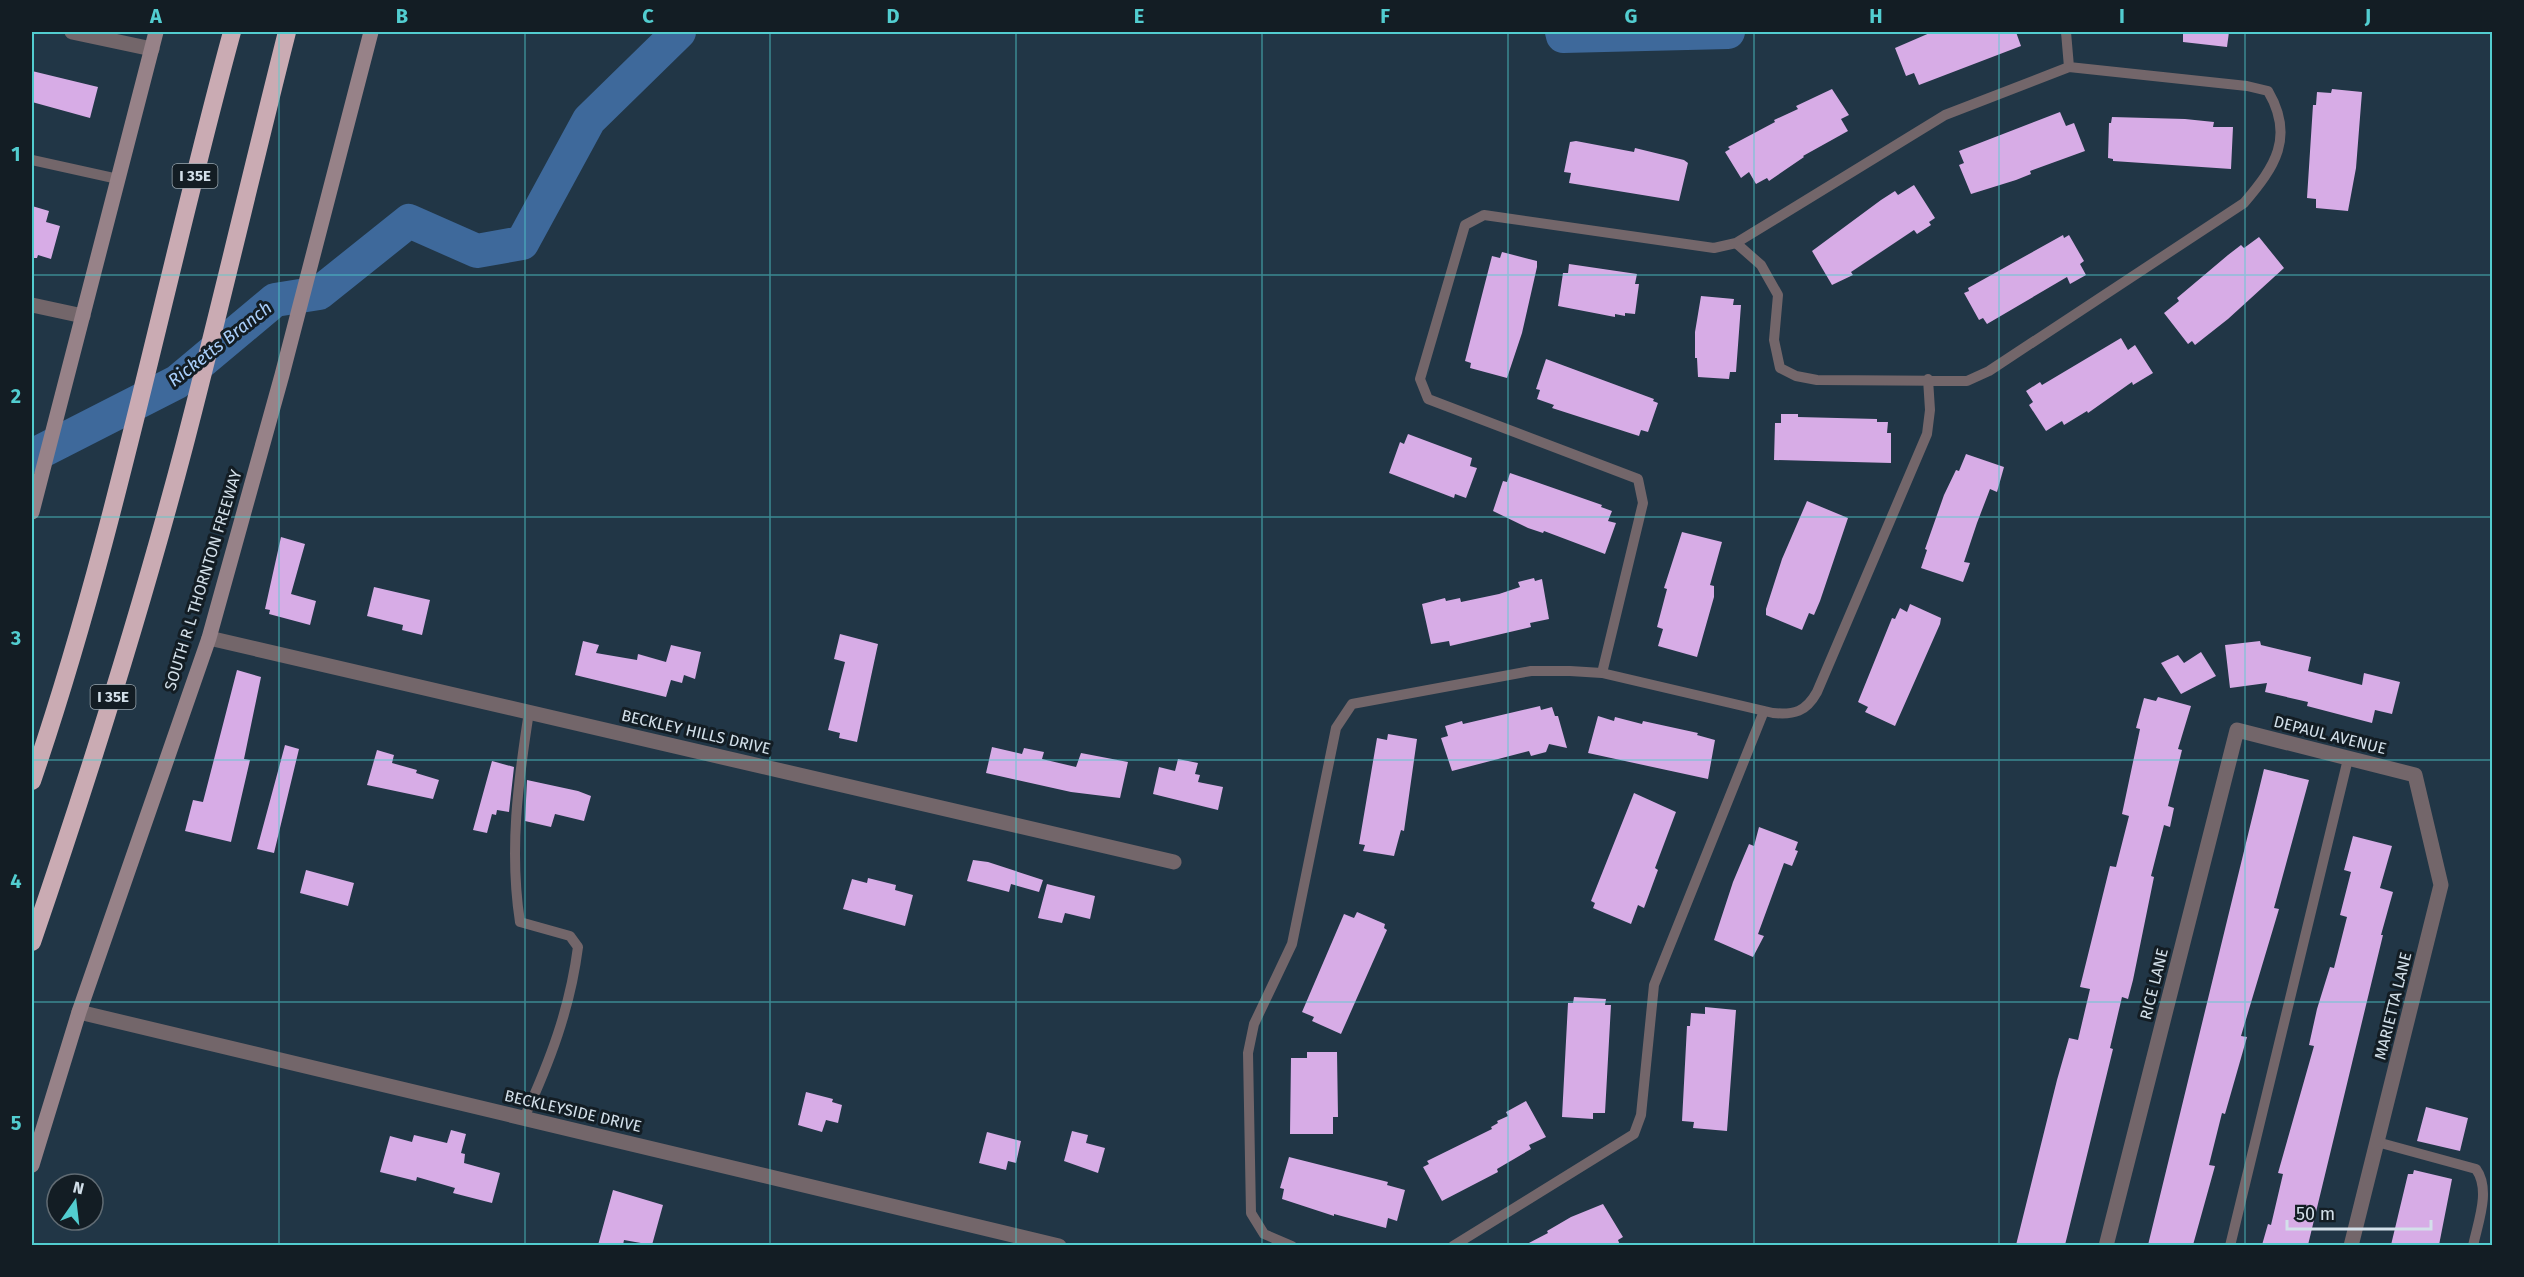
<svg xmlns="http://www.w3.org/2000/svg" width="2524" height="1277" font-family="'Fira Sans',sans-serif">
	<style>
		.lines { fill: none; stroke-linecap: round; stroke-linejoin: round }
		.river { stroke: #3e699b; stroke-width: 34 }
		.building { fill: #d7ace6 }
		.lane { stroke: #73666a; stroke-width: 10 }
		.street { stroke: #73666a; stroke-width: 15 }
		.secondary { stroke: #978288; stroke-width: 15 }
		.highway { stroke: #caabb3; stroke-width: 18 }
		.grid { fill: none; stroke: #52cdd0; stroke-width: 1.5; stroke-opacity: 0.55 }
		.labels { text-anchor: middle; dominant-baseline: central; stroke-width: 6; stroke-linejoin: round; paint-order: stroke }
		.shield { fill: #131d24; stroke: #99a6af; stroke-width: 1.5 }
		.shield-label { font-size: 15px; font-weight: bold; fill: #d3e0ea }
		.street-label { font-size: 16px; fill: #d3e0ea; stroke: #131d24 }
		.water-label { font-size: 18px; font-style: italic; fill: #aacffb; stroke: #131d24 }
		.neatline { fill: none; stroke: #52cdd0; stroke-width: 2 }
		.grid-label { font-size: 20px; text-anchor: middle; font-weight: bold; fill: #52cdd0 }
	</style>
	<rect width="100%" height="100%" fill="#213646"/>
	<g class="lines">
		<!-- river -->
		<path class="river" d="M1562 32 1563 36 1728 32
			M32 456 177 382 275 300 319 293 409 221 477 251 522 243 589 120 679 32"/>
	</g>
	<!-- building -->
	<path class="building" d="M1932 32H2016L2021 46 1919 85 1914 73 1906 76 1895 48Z
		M2183 32H2229L2227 47 2183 42Z
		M32 71 98 87 90 118 32 102Z
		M1832 89 1849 115 1841 119 1848 131 1803 156 1804 157 1769 181 1767 178 1756 184 1749 172 1741 178 1725 152 1730 149 1728 147 1775 122 1774 120 1798 109 1796 106Z
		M2332 89 2362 92 2356 168 2348 211 2316 208V199L2307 198 2313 105H2316L2317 92 2331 93Z
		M2060 112 2066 126 2074 123 2085 151 2030 171 2031 174 2016 180 1971 194 1959 165 1964 163 1959 151Z
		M2112 117 2185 119 2214 122 2213 127H2233L2231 169 2113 161V159L2108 158 2109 123H2111Z
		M1576 141 1634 152 1635 148 1684 160 1688 163 1679 201 1569 183 1571 173 1564 172 1570 142Z
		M1914 185 1935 218 1929 222 1931 225 1917 234 1914 230 1851 272 1853 275 1832 285 1812 251 1881 200 1895 191 1898 195Z
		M32 206 49 211 46 222 60 226 51 259 38 255 37 258H32Z
		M2063 235 2064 238 2069 235 2084 261 2080 264 2086 275 2070 284 2067 277 1987 324 1983 318 1979 320 1964 293 1969 291 1968 288Z
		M2259 237 2284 268 2228 319 2195 345 2192 341 2188 344 2164 313 2179 301 2177 298 2228 255 2241 245 2244 248Z
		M1502 252 1537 261V267L1522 333 1507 378 1470 368 1471 363 1465 361 1492 256 1500 258Z
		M1569 264 1637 274 1635 284H1639L1635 314 1625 313V316L1615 314V317L1558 306 1563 273H1568Z
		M1701 296 1734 299 1733 305H1741L1736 372H1730L1729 379 1698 377 1697 358H1695V332Z
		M2121 338 2128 350 2135 345 2153 373 2133 385 2132 382 2088 413 2087 411 2064 425 2062 421 2046 431 2029 405 2033 402 2026 391 2040 382 2042 385Z
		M1546 359 1654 399 1653 401 1658 403 1648 432 1641 430 1639 436 1552 408 1554 405 1537 399 1540 390 1536 389Z
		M1781 414H1798V417L1877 419V422H1888L1887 433H1891V463L1774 460 1775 423H1781Z
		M1408 434 1472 458 1470 466 1477 468 1466 498 1455 494 1454 498 1389 473 1400 442 1404 444Z
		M1966 454 2004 467 1997 492 1990 489 1977 523 1964 562 1970 563 1963 582 1921 568 1927 550 1925 549 1944 495 1956 470 1959 471Z
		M1510 473 1602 505 1601 507 1612 511 1608 521 1616 523 1605 554 1544 531 1543 533 1528 528 1493 511 1503 481 1507 482Z
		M1807 501 1848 518 1820 601 1814 615 1809 613 1802 630 1766 615V609L1782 559Z
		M1682 532 1722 542 1710 585 1714 586V597L1697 657 1658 646 1663 629 1657 627 1667 589 1664 588Z
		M281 537 305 544 291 594 316 601 310 625 269 614 270 610 265 609Z
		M1534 578 1535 581 1542 579 1549 619 1530 623 1531 627 1450 646 1449 641 1431 644 1422 604 1445 598 1446 601 1460 598 1461 602 1499 594 1520 587 1518 582Z
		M374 587 430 600 422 635 402 630 403 625 367 616Z
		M1910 604 1941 618 1940 624 1895 726 1865 712 1868 707 1858 702 1892 618 1895 619 1900 608 1907 612Z
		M840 634 878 644 857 742 839 738 840 733 828 730 845 662 834 659Z
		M583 641 599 645 596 653 637 660 638 654 666 662 671 645 701 652 695 679 684 675 682 683 671 680 666 697 575 675Z
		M2260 641 2261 645 2311 657 2308 671 2362 685 2364 673 2400 682 2392 714 2375 710 2372 723 2307 706 2308 702 2265 692 2267 683 2230 688 2225 645Z
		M2201 652 2216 676 2181 694 2161 663 2178 655 2184 663Z
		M237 670 261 677 244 759 250 760 231 842 185 831 193 800 203 802Z
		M2158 697 2191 706 2178 749 2182 750 2168 806 2174 808 2170 827 2164 825 2151 876 2154 877 2133 980 2128 999 2122 997 2110 1048 2113 1049 2065 1245H2016L2057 1080 2069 1038 2078 1040 2090 989 2080 987 2110 866 2116 867 2129 816 2122 814 2140 729 2136 728 2144 698 2156 701Z
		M1540 706 1541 710 1552 707 1555 716H1558L1567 748 1549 744 1546 752 1531 756 1529 751 1452 771 1441 738 1448 736 1445 726 1462 721 1463 724Z
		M1598 716 1614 721 1615 717 1642 724 1643 721 1698 733 1697 735 1715 740 1708 779 1588 753Z
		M1388 734 1417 739 1404 831 1401 830 1394 856 1363 851 1365 845 1359 844 1377 738 1387 740Z
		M285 745 299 749 274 853 257 849Z
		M992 747 1022 754 1024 748 1044 752 1042 759 1076 767 1081 753 1128 762 1120 798 1071 792 986 773Z
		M377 750 394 755 392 763 417 770 416 773 439 780 433 799 367 785Z
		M1178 759 1198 763 1195 774 1200 775 1198 782 1223 787 1218 810 1153 794 1159 767 1175 771Z
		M492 761 514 767 509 812 497 810 496 815 492 814 487 833 473 830Z
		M2264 769 2309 780 2274 908 2279 909 2241 1036 2247 1037 2225 1114 2222 1113 2209 1165 2215 1166 2193 1245H2148Z
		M527 780 578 791 591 796 584 821 555 814 551 827 525 821Z
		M1634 793 1676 812 1655 868 1658 870 1644 908 1638 905 1631 924 1593 908 1595 903 1591 901Z
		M1759 827 1798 842 1795 850 1798 851 1792 866 1784 863 1758 934 1764 936 1753 957 1714 940 1733 882 1749 844 1754 846Z
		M2353 836 2392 846 2380 888 2393 892 2381 935H2383L2308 1245H2262L2268 1224 2271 1225 2283 1174 2278 1173 2314 1046 2309 1045 2317 1009 2330 967 2334 968 2347 917 2340 915 2351 872 2344 870Z
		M973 860 988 862 1043 880 1039 892 1011 884 1009 892 967 881Z
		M306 870 354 883 348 906 300 893Z
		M868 878 896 885 895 890 913 895 905 926 843 909 852 879 867 883Z
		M1047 884 1095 896 1090 919 1065 913 1062 923 1038 918Z
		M1357 912 1385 924 1384 928 1387 930 1341 1034 1312 1021 1314 1017 1302 1012 1344 914 1354 918Z
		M1574 997 1606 999 1605 1005H1611L1605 1113H1593V1119L1562 1117 1568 1003H1573Z
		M1705 1007 1736 1010 1727 1131 1693 1128 1694 1122 1682 1121 1687 1026H1690L1691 1013 1705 1014Z
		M1307 1052H1337L1338 1117H1333V1134H1290L1291 1058H1307Z
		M806 1092 833 1099 832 1102 842 1105 838 1123 826 1120 822 1132 798 1125Z
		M1526 1101 1546 1137 1529 1145 1531 1149 1497 1169 1498 1172 1442 1201 1423 1167 1429 1164 1427 1161 1492 1129 1491 1127 1498 1123 1497 1121 1508 1116 1506 1112Z
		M2426 1107 2468 1118 2460 1151 2417 1141Z
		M451 1130 466 1134 461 1153 465 1154 464 1163 500 1173 492 1203 453 1193 455 1188 417 1177 416 1181 380 1172 390 1136 412 1142 414 1135 447 1143Z
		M1072 1131 1088 1135 1086 1143 1105 1148 1098 1173 1064 1161Z
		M987 1132 1021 1141 1016 1163 1008 1161 1006 1170 979 1163Z
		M1289 1157 1388 1182 1387 1185 1405 1190 1397 1221 1388 1218 1386 1228 1334 1214V1216L1282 1199 1284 1189 1280 1188Z
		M2414 1170 2452 1179 2439 1245H2391L2408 1174H2413Z
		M613 1190 663 1205 652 1245 624 1240 623 1245H598Z
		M1603 1204 1623 1237 1618 1240 1620 1245H1525L1548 1233 1547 1231 1571 1217Z"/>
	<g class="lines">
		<!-- lane -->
		<path class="lane" d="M2066 32 2069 67
			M32 160 118 179
			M1602 673 1643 503 1638 479 1428 399 1420 379 1465 225 1484 215 1714 248 1736 243 1945 115 2069 67 2247 86 2268 91C2295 137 2275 167 2244 203L1989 371 1967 381 1817 380 1796 376 1780 368 1774 340 1778 295 1761 265 1736 243
			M524 1118C550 1061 570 1009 578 947L570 936 520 922C509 851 518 782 529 712
			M2377 1142 2476 1169C2491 1190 2478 1222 2473 1246
			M1292 1246 1264 1234 1251 1213 1248 1053 1254 1024 1292 944 1336 728 1352 704 1531 671H1570L1602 673 1773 713C1794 715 1806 712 1817 692L1927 434 1930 410 1928 379
			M1453 1246 1634 1134 1641 1115 1654 985 1764 711
			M2230 1246 2348 759"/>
		<!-- street -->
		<path class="street" d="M72 32 152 49
			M32 305 83 316
			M209 638 1174 862
			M79 1012 1059 1246
			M2106 1246 2237 730 2415 775 2441 885 2351 1246"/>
		<!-- secondary -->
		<path class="secondary" d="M32 512 156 32
			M32 1165 79 1012 209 638 282 375 371 32"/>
		<!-- highway -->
		<path class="highway" d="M32 781C116 536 164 281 232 32
			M32 942C88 779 140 614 184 447 220 309 252 170 287 32"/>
	</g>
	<!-- grid -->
	<path class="grid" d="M279 32V1246M525 32V1246M770 32V1246M1016 32V1246M1262 32V1246M1508 32V1246M1754 32V1246M1999 32V1246M2245 32V1246M32 275H2492M32 517H2492M32 760H2492M32 1002H2492"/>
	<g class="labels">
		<!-- shield labels -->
		<g class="shield">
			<rect x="172.5" y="164" width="45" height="24" rx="4.5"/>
			<rect x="90.5" y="685" width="45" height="24" rx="4.5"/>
		</g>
		<g class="shield-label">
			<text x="195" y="176">I 35E</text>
			<text x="113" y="697">I 35E</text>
		</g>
		<!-- street labels -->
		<g class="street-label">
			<text transform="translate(203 580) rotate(-73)">SOUTH R L THORNTON FREEWAY</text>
			<text transform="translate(696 732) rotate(13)">BECKLEY HILLS DRIVE</text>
			<text transform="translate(2330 735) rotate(14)">DEPAUL AVENUE</text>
			<text transform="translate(2154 984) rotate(-76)">RICE LANE</text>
			<text transform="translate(2393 1006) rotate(-76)">MARIETTA LANE</text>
			<text transform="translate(573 1111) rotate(13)">BECKLEYSIDE DRIVE</text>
		</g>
		<!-- water labels -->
		<g class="water-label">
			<text transform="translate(220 344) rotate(-38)">Ricketts Branch</text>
		</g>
	</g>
	<!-- border -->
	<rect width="2524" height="1277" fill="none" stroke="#131d24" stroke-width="66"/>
	<!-- north arrow -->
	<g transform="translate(75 1202) rotate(14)"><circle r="28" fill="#131d24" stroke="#606b73" stroke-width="1.5"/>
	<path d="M0-4.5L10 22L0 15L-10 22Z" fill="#52cdd0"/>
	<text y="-9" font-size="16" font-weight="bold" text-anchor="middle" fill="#d3e0ea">N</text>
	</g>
	<!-- scale -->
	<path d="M2287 1220v9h144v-9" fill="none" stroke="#d3e0ea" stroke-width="3"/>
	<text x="2296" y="1220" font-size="18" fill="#d3e0ea" stroke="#131d24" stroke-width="4.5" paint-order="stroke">50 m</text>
	<rect x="33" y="33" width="2458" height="1211" class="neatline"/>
	<g class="grid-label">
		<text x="156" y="23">A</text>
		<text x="402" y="23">B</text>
		<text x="648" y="23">C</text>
		<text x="893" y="23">D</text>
		<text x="1139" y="23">E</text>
		<text x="1385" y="23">F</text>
		<text x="1631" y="23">G</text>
		<text x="1876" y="23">H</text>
		<text x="2122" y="23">I</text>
		<text x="2368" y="23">J</text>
		<text x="16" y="161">1</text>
		<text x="16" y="403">2</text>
		<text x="16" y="645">3</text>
		<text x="16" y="888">4</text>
		<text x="16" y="1130">5</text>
	</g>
</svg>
